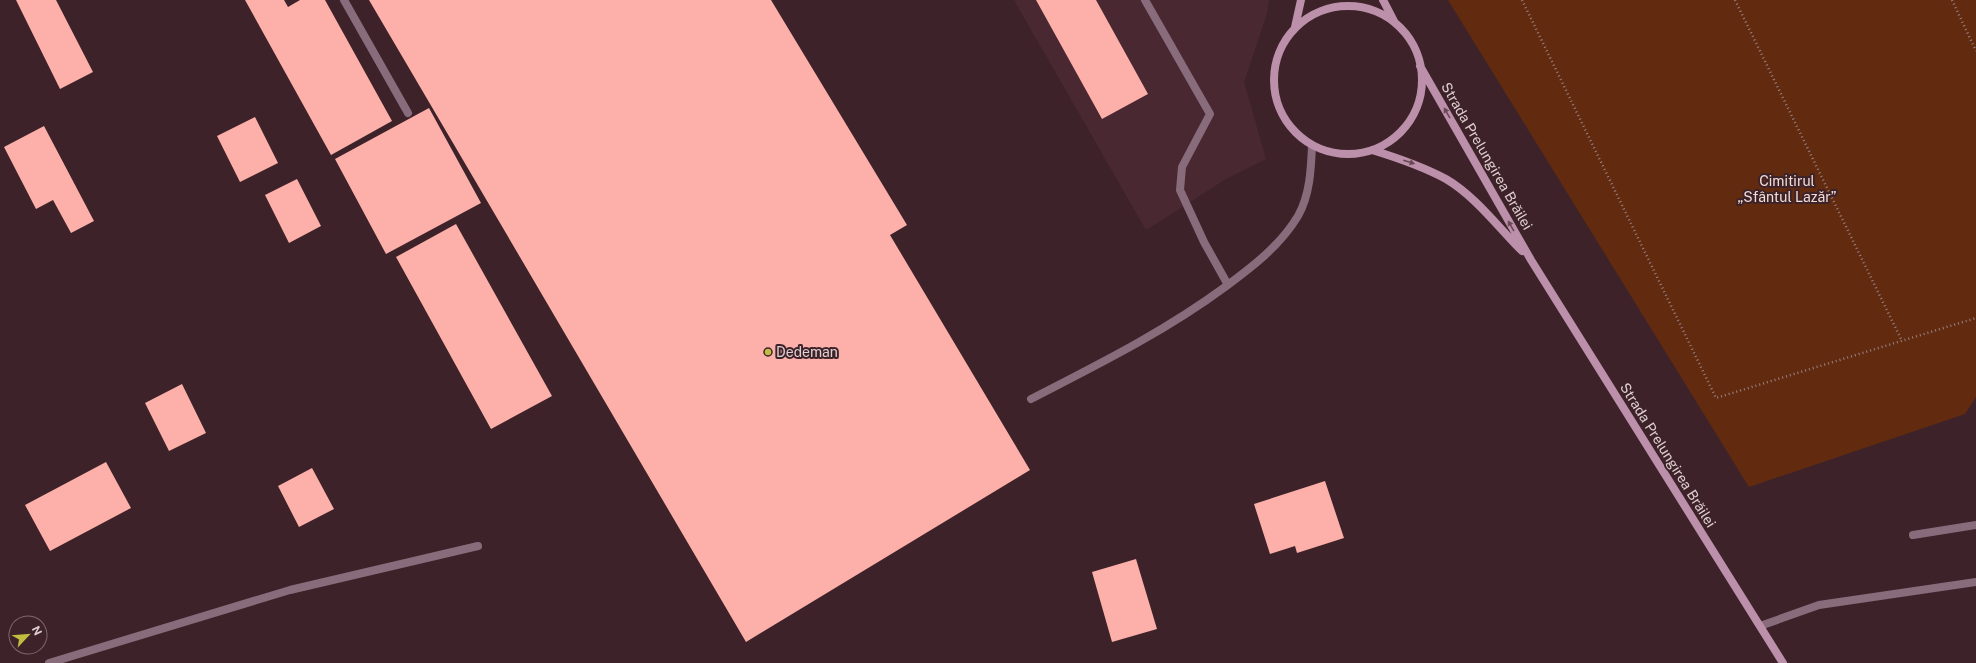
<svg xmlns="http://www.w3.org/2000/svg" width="1976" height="663" font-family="'Public Sans',sans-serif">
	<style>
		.built { fill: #4a2831 }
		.green { fill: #622b0f }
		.building { fill: #fdafa9 }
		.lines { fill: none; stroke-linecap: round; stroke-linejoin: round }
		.path { stroke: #978186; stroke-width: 2.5; stroke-dasharray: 1 3; stroke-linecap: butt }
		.service { stroke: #886c7c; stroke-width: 8 }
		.minor { stroke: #886c7c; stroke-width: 8 }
		.secondary { stroke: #bc90aa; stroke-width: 8 }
		.oneway { fill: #694956 }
		.poi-dot { fill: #c2bd3f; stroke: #3d2329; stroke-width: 1.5 }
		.labels { text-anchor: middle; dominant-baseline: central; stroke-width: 4; stroke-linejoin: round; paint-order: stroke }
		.street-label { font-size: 14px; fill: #e1cfd2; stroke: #3d2329 }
		.park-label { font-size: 14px; fill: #f1ddd5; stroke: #3d2329 }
		.poi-label { font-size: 14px; fill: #e1cfd2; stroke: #3d2329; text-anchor: start }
	</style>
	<rect width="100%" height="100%" fill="#3d2329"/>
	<!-- built -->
	<path class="built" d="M1014 0H1269L1267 13 1244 82 1266 159 1226 179 1146 230Z"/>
	<!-- green -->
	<path class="green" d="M1448 0H1976V397L1965 414 1749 487Z"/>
	<!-- building -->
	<path class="building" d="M16 0H56L93 72 60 89Z
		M245 0H284L288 7 300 0H325L392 121 331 155Z
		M369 0H771L907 225 890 235 1030 470 746 642Z
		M1036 0H1096L1148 94 1102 119Z
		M429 108 481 203 386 254 335 159Z
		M255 117 278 163 240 182 217 136Z
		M44 126 94 221 71 233 53 200 36 209 4 147Z
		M297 179 321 226 289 243 265 195Z
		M456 224 552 396 491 429 396 257Z
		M182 384 206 433 169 451 145 403Z
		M106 462 131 508 50 551 25 505Z
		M312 468 334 509 299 527 278 486Z
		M1325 481 1344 538 1297 553 1295 546 1270 554 1254 504Z
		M1136 559 1157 629 1112 642 1092 572Z"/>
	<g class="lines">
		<!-- path -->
		<path class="path" d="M1522 0 1716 398 1976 318
			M1735 0 1902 341
			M1952 0 1976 51"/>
		<!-- service -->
		<path class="service" d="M344 0 408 113
			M1145 0 1210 114 1182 167 1180 190 1204 242 1228 285
			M1031 399C1097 365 1164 332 1225 287 1252 267 1280 246 1298 216 1310 195 1311 169 1312 146
			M1913 535 1976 525"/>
		<!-- minor -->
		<path class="minor" d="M1760 626 1819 605 1976 582
			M49 663 290 590 478 546"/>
		<!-- secondary -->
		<path class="secondary" d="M1383 0 1395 23
			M1274 80a74 74 0 1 1 148 0a74 74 0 1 1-148 0Z
			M1295 27 1301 0
			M1420 66 1531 260 1783 663
			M1372 150C1398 158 1422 166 1446 179 1475 196 1498 227 1522 251"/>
	</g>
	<!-- one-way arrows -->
	<defs><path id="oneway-solid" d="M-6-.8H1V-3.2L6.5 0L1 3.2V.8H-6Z"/></defs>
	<g class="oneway">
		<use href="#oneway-solid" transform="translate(1447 113) rotate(-120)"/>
		<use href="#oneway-solid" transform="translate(1409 162) rotate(17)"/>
		<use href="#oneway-solid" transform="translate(1511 226) rotate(-120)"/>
	</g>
	<!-- markers -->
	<circle class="poi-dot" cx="768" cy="352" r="4"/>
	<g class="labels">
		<!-- street labels -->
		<g class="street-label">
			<text transform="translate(1487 156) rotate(60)">Strada Prelungirea Brăilei</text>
			<text transform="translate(1668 455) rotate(58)">Strada Prelungirea Brăilei</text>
		</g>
		<!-- park labels -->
		<g class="park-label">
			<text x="1787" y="181">Cimitirul<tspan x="1787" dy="16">„Sfântul Lazăr”</tspan></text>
		</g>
		<!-- poi labels -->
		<g class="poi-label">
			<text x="776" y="352">Dedeman</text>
		</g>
	</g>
	<!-- north arrow -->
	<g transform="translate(28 635) rotate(64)"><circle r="19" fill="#3d2329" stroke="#7f686d"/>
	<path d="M0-3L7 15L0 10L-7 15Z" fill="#c2bd3f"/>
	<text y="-6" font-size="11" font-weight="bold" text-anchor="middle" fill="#e1cfd2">N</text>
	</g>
</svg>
